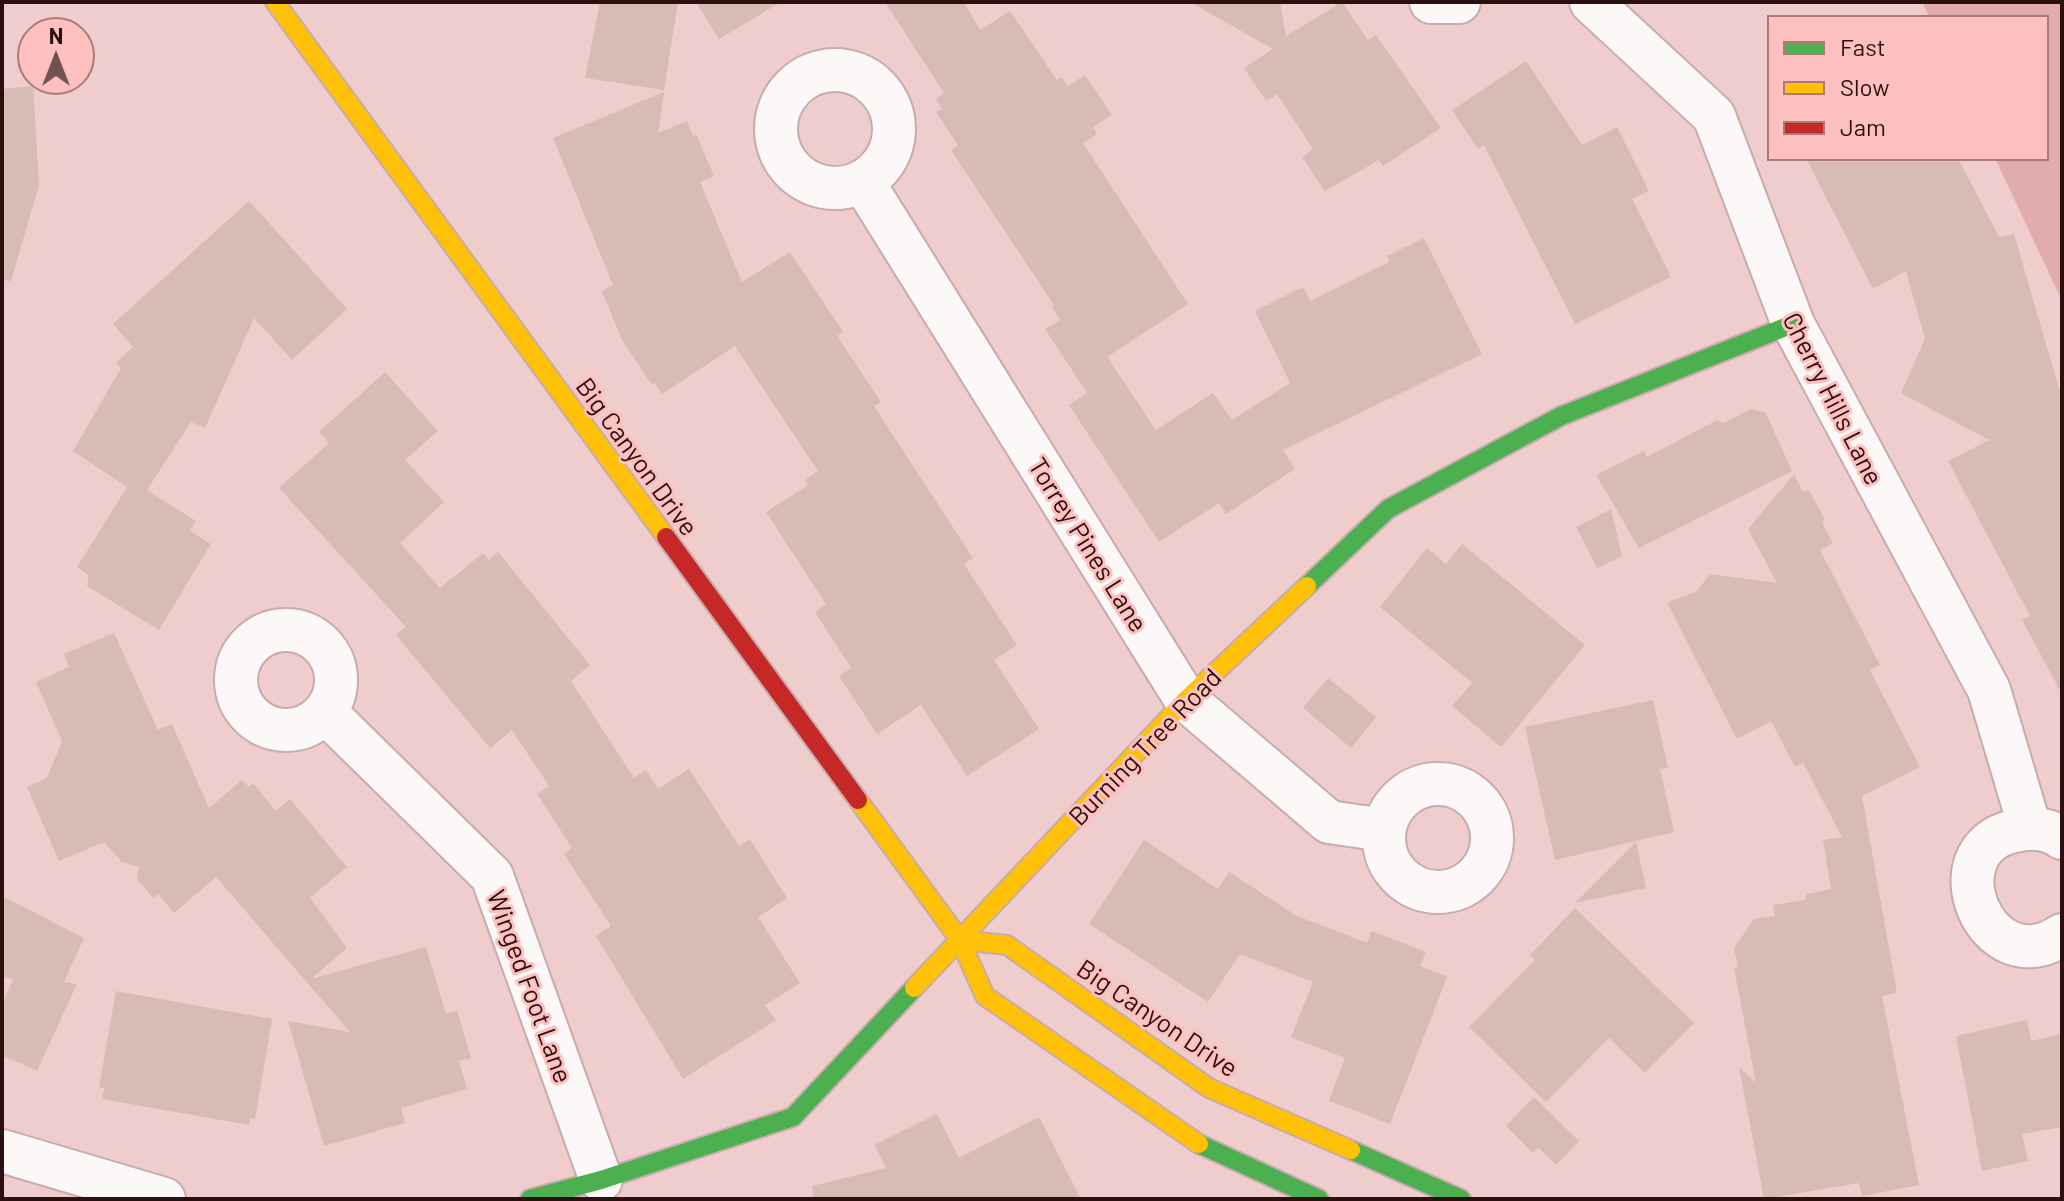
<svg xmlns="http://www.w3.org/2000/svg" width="2064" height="1201" font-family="Barlow,sans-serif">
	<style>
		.green { fill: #e0adac }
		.building { fill: #d7bbb5 }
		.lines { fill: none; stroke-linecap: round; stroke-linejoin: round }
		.street-casing { stroke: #c8abab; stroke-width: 46 }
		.fast-casing { stroke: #c8abab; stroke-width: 22 }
		.slow-casing { stroke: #c8abab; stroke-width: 22 }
		.jam-casing { stroke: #c8abab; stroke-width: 22 }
		.street { stroke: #fdf8f8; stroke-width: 42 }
		.fast { stroke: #4caf50; stroke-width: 18 }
		.slow { stroke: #ffc107; stroke-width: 18 }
		.jam { stroke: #c62828; stroke-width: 18 }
		.labels { text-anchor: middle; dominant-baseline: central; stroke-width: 6; stroke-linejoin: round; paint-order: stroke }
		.street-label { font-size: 26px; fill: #2b1010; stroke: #fec0be }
	</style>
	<rect width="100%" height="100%" fill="#efcdcd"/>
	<!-- green -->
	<path class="green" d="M1922 2H2062V301L1995 158H2046V18H1930Z"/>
	<!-- building -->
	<path class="building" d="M600 2H678L664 90 585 78Z
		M696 2H781L719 39Z
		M885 2H964L980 30 1010 11 1057 80 1062 77 1068 86 1085 75 1112 115 1093 127 1097 134 1083 143 1188 304 1107 357 1156 430 1213 393 1232 420 1290 383 1255 311 1303 287 1310 301 1389 262 1387 256 1424 238 1482 354 1283 450 1295 469 1226 514 1219 503 1159 542 1069 405 1087 393 1045 329 1060 320 1052 307 1054 305 951 150 958 145 936 112 942 109 936 99 944 93Z
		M1190 2H1280L1286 36 1342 2 1368 40 1376 35 1441 128 1383 166 1379 160 1325 191 1302 157 1313 149 1277 94 1266 101 1244 68 1273 49Z
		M1526 61 1582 145 1617 127 1649 191 1632 199 1671 277 1575 324 1484 145 1478 149 1452 110Z
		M33 86 39 185 11 281 2 280V89Z
		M664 92 658 133 687 121 693 136 696 134 714 176 700 182 742 282 790 252 843 332 837 336 881 402 874 406 973 558 964 564 1017 645 994 660 1039 729 967 776 921 705 877 734 839 676 851 668 815 612 826 604 766 512 808 485 805 480 818 471 735 346 662 394 655 383 652 385 622 340 602 291 613 285 553 138Z
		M1806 158H1958L1999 237 2014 234 2062 399V694L2022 620 2030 616 1948 461 1989 440 1901 393 1925 339 1906 271 1873 289Z
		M249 201 347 309 292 360 254 318 205 428 191 422 147 490 196 521 190 531 211 544 159 630 87 586 89 575 77 567 127 487 73 451 121 368 116 363 133 347 113 324Z
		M385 372 438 431 405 460 444 502 400 543 440 588 483 553 489 560 498 552 590 665 571 681 634 778 646 770 658 789 689 769 739 846 750 839 787 898 758 917 800 983 765 1005 776 1020 683 1079 596 936 611 926 564 854 572 848 537 794 549 786 512 730 490 748 396 635 406 627 279 488 329 443 319 432Z
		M1751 409 1766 413 1792 471 1639 548 1596 475 1644 451 1647 457 1717 420 1723 423Z
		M1794 474 1803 492 1809 490 1825 520 1822 522 1833 543 1820 550 1880 665 1870 670 1920 767 1862 796 1897 993 1882 996 1919 1185 1862 1196 1859 1183 1764 1199 1739 1067 1756 1083 1734 968 1738 967 1734 948 1754 919 1775 916 1773 905 1805 900 1807 894 1831 889 1823 840 1842 837 1803 763 1795 767 1771 721 1737 739 1667 603 1696 592 1710 574 1777 583 1748 529Z
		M1611 509 1622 556 1597 568 1576 527Z
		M1462 544 1585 645 1501 747 1452 706 1472 683 1380 607 1427 548 1446 564Z
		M114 633 158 730 172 724 209 808 242 780 249 787 253 783 276 811 290 799 347 867 310 898 347 948 311 979 426 947 446 1014 457 1010 471 1058 459 1061 467 1089 401 1108 405 1123 324 1146 288 1021 350 1032 216 877 174 913 158 894 153 898 137 879 139 867 122 862 104 842 59 861 27 787 47 778 62 741 36 682 69 667 64 654Z
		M1328 678 1376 717 1351 748 1303 708Z
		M1653 700 1668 768 1660 769 1674 832 1555 860 1525 727Z
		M1144 840 1218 889 1229 872 1297 916 1367 943 1371 931 1426 952 1420 966 1447 977 1390 1124 1329 1101 1345 1058 1291 1037 1313 982 1240 954 1208 1002 1089 924Z
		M1636 842 1646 888 1575 903Z
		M2 896 84 938 64 982 77 984 37 1071 2 1055V1005L13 980 2 975Z
		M1575 908 1694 1023 1645 1073 1609 1038 1546 1102 1469 1027 1535 960 1530 955Z
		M116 991 272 1019 255 1119 250 1118 249 1125 102 1099 104 1088 99 1087Z
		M2027 1020 2031 1041 2062 1034V1127L2022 1134 2028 1161 1982 1171 1956 1036Z
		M1534 1097 1579 1141 1556 1165 1538 1147 1533 1153 1506 1126Z
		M937 1114 959 1158 1039 1117 1081 1199H813L812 1186 886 1168 874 1145Z"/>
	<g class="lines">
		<defs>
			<path id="street" d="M1431 2H1459
				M1591 2 1714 116 1793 324 1989 690 2030 828
				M776 129a59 59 0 1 1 118 0a59 59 0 1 1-118 0Z
				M863 182 1186 700 1329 822 1384 830
				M236 680a50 50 0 1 1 100 0a50 50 0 1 1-100 0Z
				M326 713 492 876 601 1180
				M1384 838a54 54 0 1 1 108 0a54 54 0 1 1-108 0Z
				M2062 838C2047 828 2032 827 2014 831 1931 849 1986 986 2062 935
				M2 1151 164 1199"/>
			<path id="fast" d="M1307 586 1388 509 1561 416 1793 324
				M1199 1144 1319 1199
				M1351 1150 1461 1199
				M530 1199 601 1180 793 1117 914 988"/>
			<path id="slow" d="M275 2 666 537
				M858 800 960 940 985 996 1199 1144
				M960 940 1007 945 1209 1088 1351 1150
				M914 988 1186 700 1307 586"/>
			<path id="jam" d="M666 537 858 800"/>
		</defs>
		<!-- street casing -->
		<use href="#street" class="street-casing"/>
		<!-- fast casing -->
		<use href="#fast" class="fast-casing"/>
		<!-- slow casing -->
		<use href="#slow" class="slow-casing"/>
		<!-- jam casing -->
		<use href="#jam" class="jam-casing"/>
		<!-- street -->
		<use href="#street" class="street"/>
		<!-- fast -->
		<use href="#fast" class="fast"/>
		<!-- slow -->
		<use href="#slow" class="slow"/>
		<!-- jam -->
		<use href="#jam" class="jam"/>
	</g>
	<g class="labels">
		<!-- street labels -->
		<g class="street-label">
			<text transform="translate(1834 398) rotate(63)">Cherry Hills Lane</text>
			<text transform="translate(638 456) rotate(54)">Big Canyon Drive</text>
			<text transform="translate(1089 544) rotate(58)">Torrey Pines Lane</text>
			<text transform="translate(1144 746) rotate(-46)">Burning Tree Road</text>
			<text transform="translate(531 986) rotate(70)">Winged Foot Lane</text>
			<text transform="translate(1158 1017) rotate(34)">Big Canyon Drive</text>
		</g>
	</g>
	<!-- border -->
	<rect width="2064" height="1201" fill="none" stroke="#2b1010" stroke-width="8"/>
	<!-- legend -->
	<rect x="1768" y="16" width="280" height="144" fill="#fec0be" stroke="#aa7a78" stroke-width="2"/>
	<rect x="1784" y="42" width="40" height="12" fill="#4caf50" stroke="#aa7a78" stroke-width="2"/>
	<text x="1840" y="56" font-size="24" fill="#2b1010">Fast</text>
	<rect x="1784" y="82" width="40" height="12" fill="#ffc107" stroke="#aa7a78" stroke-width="2"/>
	<text x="1840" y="96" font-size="24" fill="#2b1010">Slow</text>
	<rect x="1784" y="122" width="40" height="12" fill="#c62828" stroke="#aa7a78" stroke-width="2"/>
	<text x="1840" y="136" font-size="24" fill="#2b1010">Jam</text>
	<!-- north arrow -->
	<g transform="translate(56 56)"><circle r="38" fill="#fec0be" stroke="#aa7a78" stroke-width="2"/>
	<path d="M0-6L14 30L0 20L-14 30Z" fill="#705252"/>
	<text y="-12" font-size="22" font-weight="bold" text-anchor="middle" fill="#2b1010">N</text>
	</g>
</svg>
